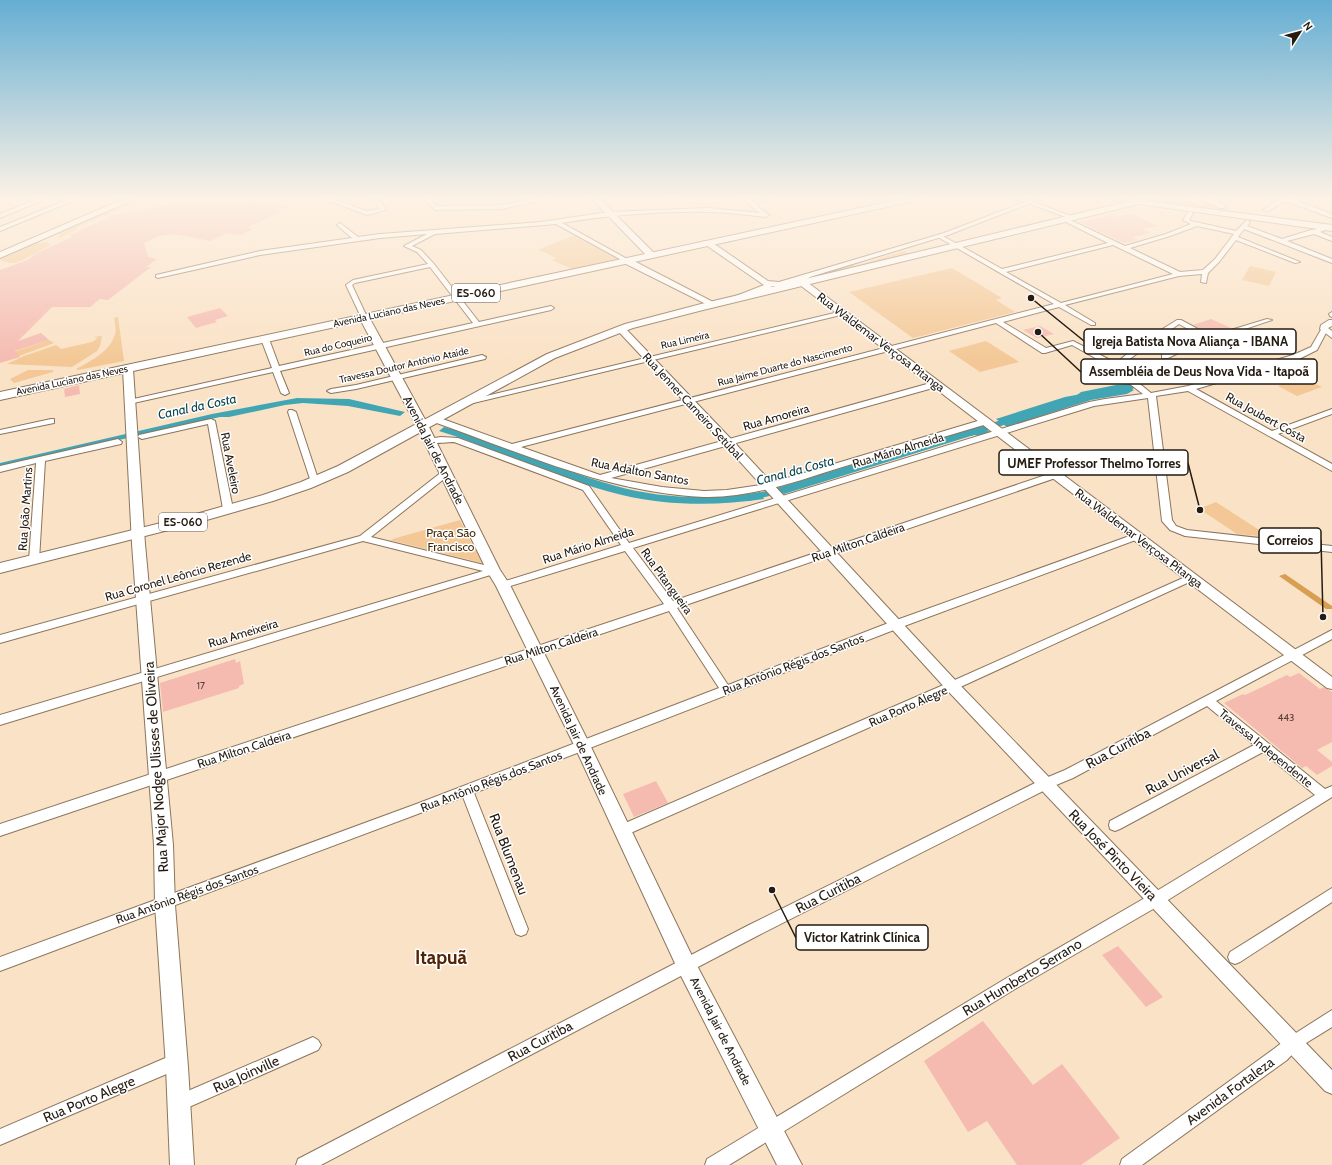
<svg xmlns="http://www.w3.org/2000/svg" width="1332" height="1165" font-family="Cabin,sans-serif">
	<style>
		.green { fill: #f3c896 }
		.forest { fill: #d89e52 }
		.water { fill: #42a5b3 }
		.lines { fill: none; stroke-linecap: round; stroke-linejoin: round }
		.canal { fill: #42a5b3; fill-rule: evenodd }
		.building { fill: #f5bbb1 }
		.minor-casing { stroke: #8b755c; stroke-width: 2 }
		.tertiary-casing { stroke: #8b755c; stroke-width: 2 }
		.secondary-casing { stroke: #8b755c; stroke-width: 2 }
		.primary-casing { stroke: #8b755c; stroke-width: 2 }
		.minor { fill: #fff; fill-rule: evenodd }
		.tertiary { fill: #fff; fill-rule: evenodd }
		.secondary { fill: #fff; fill-rule: evenodd }
		.primary { fill: #fff; fill-rule: evenodd }
		.labels { text-anchor: middle; dominant-baseline: central; stroke-width: 3; stroke-linejoin: round; paint-order: stroke }
		.far-street-label { font-size: 10px; fill: #241b11; stroke: #fff }
		.number-label { font-size: 10px; fill: #584339 }
		.shield { fill: #fff; stroke: #665f58; stroke-width: 1 }
		.shield-label { font-size: 11px; font-weight: bold; fill: #241b11 }
		.street-label { font-size: 12px; fill: #241b11; stroke: #fff }
		.park-label { font-size: 12px; fill: #402907; stroke: #fff }
		.water-label { font-size: 13px; font-style: italic; fill: #0c474f; stroke: #fff }
		.near-street-label { font-size: 14px; fill: #241b11; stroke: #fff }
		.near-district-label { font-size: 19px; font-weight: bold; fill: #532506; stroke: #fff }
		.leader { fill: none; stroke: #241b11; stroke-width: 1.5 }
		.callout-dot { fill: #241b11; stroke: #fff; stroke-width: 1.5 }
		.callout { fill: #fff; stroke: #241b11; stroke-width: 1.5 }
		.callout-label { font-size: 13px; text-anchor: middle; font-weight: bold; fill: #241b11 }
	</style>
	<rect width="100%" height="100%" fill="#fae2c6"/>
	<!-- green -->
	<path class="green" d="M137 198H147L76 228 79 229 58 239 59 233 116 206Z
		M1166 198H1181L1229 210 1156 202V201Z
		M577 234 616 257V259L572 269 552 260 557 258 538 250Z
		M47 242 51 245C40 250 23 262 13 263 9 263 4 261 0 260L31 244Z
		M904 251 910 254 808 280 815 275 853 264 855 266Z
		M1250 266 1276 272 1269 286 1242 280Z
		M952 268 1002 298 996 300 1015 312 913 338 849 292Z
		M118 317 124 361 78 370 76 369C89 362 109 352 114 337 117 331 115 324 114 318Z
		M102 336 100 346 97 351 72 367 7 364 24 356 56 345 61 349 92 342 98 338 93 337Z
		M49 340 54 343 19 356 14 352Z
		M986 341 1019 362 980 372 949 351Z
		M28 370H53V372L14 383 10 379Z
		M1302 377 1322 387 1297 396 1278 386Z
		M1216 502 1270 537 1237 534 1201 510V508Z
		M460 520 482 563 390 540 396 538Z"/>
	<!-- forest -->
	<path class="forest" d="M1285 574 1332 606V609H1326L1279 576Z"/>
	<!-- water -->
	<path class="water" d="M1164 202 1332 225V226L1164 203Z
		M1125 385 1134 390 1127 394 1091 400 1007 427 996 419 1065 397 1092 392 1108 391Z
		M297 398 349 399 405 412 400 416 348 406 303 403 285 405 229 417H220L0 467V463L212 414Z
		M978 426 982 427 990 432 979 436 974 435 784 494 777 488Z
		M444 427C503 442 558 470 616 486 663 499 712 500 760 492L764 499C717 506 669 506 622 495 581 485 541 468 502 454 481 446 460 437 439 431Z"/>
	<g class="lines">
		<!-- canal -->
		<path class="canal" d="M1130 384 1134 387 1133 389 1081 398 1077 395 1081 392 1116 385Z
			M1016 415 1019 416 1020 418 1019 420 971 436 966 433 968 431Z
			M783 487 788 490 786 492 749 501 744 498 745 496Z"/>
	</g>
	<!-- building -->
	<path class="building" d="M192 198H247L288 207 247 228 253 229 241 235 227 233 210 241 175 234 159 236 144 243 148 257 157 259 146 267H151L108 300 100 299 90 307H52L18 341 41 333 49 340 15 351 20 357 0 363V270L28 260 35 254 72 237 70 235 115 214H125L132 210 143 212 158 205 168 207 186 199Z
		M1132 214 1158 226 1142 229 1150 233 1133 237 1138 240 1124 243 1079 222 1110 215 1115 217Z
		M220 308 228 316 215 320 217 322 196 328 187 317Z
		M1211 319 1231 328 1211 334 1193 325Z
		M1040 326 1054 334 1037 338 1023 330Z
		M79 385 80 394 65 397 64 389Z
		M235 659 236 663 240 661 244 684 239 686V688L163 712 160 683Z
		M1299 673 1320 689 1324 687 1332 692V742L1317 750 1332 762V766L1317 775 1306 766 1302 768 1224 703 1243 694 1245 695 1287 675 1290 677Z
		M656 781 668 803 634 817 623 794Z
		M1118 946 1163 997 1146 1007 1102 955Z
		M983 1021 1033 1085 1062 1064 1120 1138 1081 1165H1017L987 1121 968 1132 924 1061Z"/>
	<g class="lines">
		<defs>
			<path id="minor" d="M40 198H48L0 218V214Z
				M72 198H80L0 231V227Z
				M321 198H329L367 211 380 209 372 198H378L386 210 367 215Z
				M424 198H430L437 206 501 205 541 198H553L501 209 435 210Z
				M668 198H675L677 200 674 202Z
				M741 198H748L752 201 767 198H778L755 204 768 214 769 215 766 217C747 215 727 212 708 212 659 211 611 215 562 223L629 260V262L627 263 556 224 435 234 412 246 421 250 434 264 479 322 551 306 554 308 551 310 280 371 289 393 285 395 281 393 273 372 129 404 125 402 129 400 272 368 261 339 265 337 269 339 279 366 473 323 430 267 355 283 352 285 367 317 364 319 361 317 346 285 353 280 428 264 417 252 404 246 427 234 380 238 260 255 158 278 156 277V275L260 251 352 238 338 226 337 225 340 223 358 237 380 234 541 222 609 212 709 208 760 213Z
				M1015 198H1023L1076 218 1071 219Z
				M1282 198H1289L1332 214V218L1285 201 1268 211 1263 210Z
				M1190 211 1193 213 1189 220 1191 221 1236 231 1247 220 1250 222 1247 226 1282 239 1311 230 1325 228V230L1320 232 1332 237V241L1314 234 1287 241 1332 259V263L1244 229 1238 237 1300 262 1295 263 1236 240 1219 262 1208 273 1206 283 1201 282 1202 274 1179 276 1065 305 1095 323V325H1091L1059 307 1003 322 1046 348 1073 341 1116 363 1143 341 1177 320H1181L1211 336 1267 319 1272 320 1191 347 1168 358H1162V354L1185 343 1204 338 1179 324 1149 345 1120 366 1124 371 1151 393 1188 386 1293 355 1311 347 1322 328H1326L1328 329 1317 350 1299 359 1196 389 1272 431 1332 409V414L1278 434 1332 464V471L1188 391 1156 396 1172 520 1176 526 1187 530 1332 546V552L1185 536 1170 530 1162 521 1148 398 1094 406 633 548 673 601 1099 457H1105L1106 459 1105 461 677 608 728 685 891 622 1135 534H1141L1143 536 1141 538 899 628 474 793 528 929 526 934 521 936 516 934 514 929 463 797 0 971V957L419 803 719 688 669 611 0 836V824L664 604 625 551 507 587H499L498 585 499 583 621 545 583 490 454 442C446 442 433 444 427 443L426 441 427 439 441 437 458 438 589 486 629 543 1089 402 1105 399 1143 394 1118 375 1113 368 1072 345 1045 353H1042L996 323 521 447 600 475 934 382H937L941 384 940 386 611 478 662 487 704 491 727 490 767 484 981 420H984L988 422 987 424C938 439 888 453 839 468 795 482 750 498 704 497 608 493 519 452 431 421V417H437L512 444 1054 304 936 236 941 235 1002 269 1108 243 1064 221V219H1068L1125 246 1166 234 1191 224 1183 220 1188 212ZM1197 226 1234 234 1215 259 1203 270 1180 272 1130 248 1170 236ZM1113 245 1173 274 1061 303 1006 272Z
				M843 311 846 313 845 314 465 405 461 403 465 401Z
				M1332 312V317L1330 316 1329 314Z
				M482 355 486 357 485 359 356 389 331 393 327 391 331 389 356 385Z
				M289 410H292L296 412 319 482 318 484H312L311 482 288 412Z
				M51 419H54V423L0 434V430Z
				M211 419 215 421 233 509 228 512 223 509 208 424 142 439 138 437 139 435Z
				M118 439 122 442 121 444 45 461 39 560 37 562H31L29 560 36 463 0 472V466Z
				M446 470 449 471 450 473 449 475 371 537 496 568 499 571 497 573 0 725V715L483 571 363 541 0 643V635L360 536 443 471Z
				M1192 574 1197 577 1196 579 956 689 626 835 621 837 616 835 615 831 616 827 948 683Z
				M1332 630V639L1216 701 1325 789 1332 786V797L1160 905 1015 989 729 1165H705L707 1159 1005 979 1150 895 1315 795 1263 752 1120 829 1115 831 1110 829 1109 825 1110 821 1254 745 1207 706 1073 778 1049 788 757 936 321 1165H296L298 1159 747 926 1041 780 1065 770Z
				M1332 888V902L1240 962 1235 964 1230 962 1228 957 1230 952Z
				M1332 1010V1027L1298 1048 1287 1060 1142 1165H1120L1122 1159 1275 1048 1288 1038Z
				M313 1037 318 1040 321 1045 318 1050 180 1111 174 1109 172 1103 174 1097Z
				M177 1053 183 1055 185 1061 183 1067 0 1145V1129Z"/>
			<path id="tertiary" d="M1035 198H1044L948 235 810 277 806 280 807 282 1332 677V689L1327 688 800 285 799 281 779 286H772L769 289 742 300H736V296L764 285 703 243 704 241H710L768 281 779 282 944 233Z
				M624 259H630L717 304 716 306H710L624 263Z
				M1329 320H1332V326L1328 328 1332 331V338L1320 329 1321 325Z
				M621 326 624 327 732 440 957 682 1332 1070V1094L1325 1091 947 690 724 444 618 331 617 329 618 327Z"/>
			<path id="secondary" d="M126 198H137L0 258V252Z
				M591 198H599L654 253 655 255 654 257H648Z
				M1142 198H1155L1137 204 1133 202Z
				M364 314 369 317 428 425 500 570 510 585 590 745 693 958 802 1165H777L679 972 574 745 496 586 487 571 416 425 359 317Z
				M128 366 133 369 145 544 173 845 175 905 188 1067 194 1165H170L166 1067 155 905 154 845 132 544 123 369Z"/>
			<path id="primary" d="M907 198H923L919 200 0 400V392Z
				M1124 198 1332 225V231L1139 204 703 310 633 328 555 358 348 472 311 488 273 501 196 523 0 573V563L189 516 263 495 301 482 338 466 547 354 625 324 701 304 1126 202 1123 200Z
				M1196 198H1208L1227 206 1223 208H1220Z"/>
		</defs>
		<!-- minor casing -->
		<use href="#minor" class="minor-casing"/>
		<!-- tertiary casing -->
		<use href="#tertiary" class="tertiary-casing"/>
		<!-- secondary casing -->
		<use href="#secondary" class="secondary-casing"/>
		<!-- primary casing -->
		<use href="#primary" class="primary-casing"/>
		<!-- minor -->
		<use href="#minor" class="minor"/>
		<!-- tertiary -->
		<use href="#tertiary" class="tertiary"/>
		<!-- secondary -->
		<use href="#secondary" class="secondary"/>
		<!-- primary -->
		<use href="#primary" class="primary"/>
	</g>
	<!-- sky -->
	<linearGradient id="sky" x2="0" y2="1"><stop stop-color="#65aed3"/><stop offset="0.55" stop-color="#fdf2e5"/><stop offset="1" stop-color="#fdf2e5" stop-opacity="0"/></linearGradient>
	<rect width="1332" height="361" fill="url(#sky)"/>
	<g class="labels">
		<!-- far-street labels -->
		<g class="far-street-label">
			<text transform="translate(389 312) rotate(-12)">Avenida Luciano das Neves</text>
			<text transform="translate(685 340) rotate(-13)">Rua Limeira</text>
			<text transform="translate(338 345) rotate(-13)">Rua do Coqueiro</text>
			<text transform="translate(404 365) rotate(-13)">Travessa Doutor Antônio Ataíde</text>
			<text transform="translate(785 365) rotate(-15)">Rua Jaime Duarte do Nascimento</text>
			<text transform="translate(72 380) rotate(-12)">Avenida Luciano das Neves</text>
		</g>
		<!-- number labels -->
		<g class="number-label">
			<text x="201" y="685">17</text>
			<text x="1286" y="717">443</text>
		</g>
		<!-- shield labels -->
		<g class="shield">
			<rect x="452" y="284" width="48" height="18" rx="3"/>
			<rect x="159" y="513" width="48" height="18" rx="3"/>
		</g>
		<g class="shield-label">
			<text x="476" y="293">ES-060</text>
			<text x="183" y="522">ES-060</text>
		</g>
		<!-- street labels -->
		<g class="street-label">
			<text transform="translate(881 342) rotate(37)">Rua Waldemar Verçosa Pitanga</text>
			<text transform="translate(693 406) rotate(47)">Rua Jenner Carneiro Setúbal</text>
			<text transform="translate(776 417) rotate(-16)">Rua Amoreira</text>
			<text transform="translate(1266 417) rotate(29)">Rua Joubert Costa</text>
			<text transform="translate(434 450) rotate(63)">Avenida Jair de Andrade</text>
			<text transform="translate(898 450) rotate(-17)">Rua Mário Almeida</text>
			<text transform="translate(231 463) rotate(79)">Rua Aveleiro</text>
			<text transform="translate(640 471) rotate(11)">Rua Adalton Santos</text>
			<text transform="translate(25 509) rotate(-86)">Rua João Martins</text>
			<text transform="translate(1139 538) rotate(37)">Rua Waldemar Verçosa Pitanga</text>
			<text transform="translate(858 542) rotate(-19)">Rua Milton Caldeira</text>
			<text transform="translate(588 545) rotate(-18)">Rua Mário Almeida</text>
			<text transform="translate(178 576) rotate(-16)">Rua Coronel Leôncio Rezende</text>
			<text transform="translate(667 581) rotate(54)">Rua Pitangueira</text>
			<text transform="translate(243 633) rotate(-17)">Rua Ameixeira</text>
			<text transform="translate(551 646) rotate(-18)">Rua Milton Caldeira</text>
			<text transform="translate(793 664) rotate(-21)">Rua Antônio Régis dos Santos</text>
			<text transform="translate(908 706) rotate(-24)">Rua Porto Alegre</text>
			<text transform="translate(579 740) rotate(65)">Avenida Jair de Andrade</text>
			<text transform="translate(1266 748) rotate(39)">Travessa Independente</text>
			<text transform="translate(244 749) rotate(-18)">Rua Milton Caldeira</text>
			<text transform="translate(491 781) rotate(-21)">Rua Antônio Régis dos Santos</text>
			<text transform="translate(187 894) rotate(-20)">Rua Antônio Régis dos Santos</text>
			<text transform="translate(721 1031) rotate(63)">Avenida Jair de Andrade</text>
		</g>
		<!-- park labels -->
		<g class="park-label">
			<text x="451" y="532">Praça São<tspan x="451" dy="14">Francisco</tspan></text>
		</g>
		<!-- water labels -->
		<g class="water-label">
			<text transform="translate(197 406) rotate(-12)">Canal da Costa</text>
			<text transform="translate(795 470) rotate(-15)">Canal da Costa</text>
		</g>
		<!-- near-street labels -->
		<g class="near-street-label">
			<text transform="translate(1118 748) rotate(-28)">Rua Curitiba</text>
			<text transform="translate(156 767) rotate(-94)">Rua Major Nodge Ulisses de Oliveira</text>
			<text transform="translate(1182 772) rotate(-28)">Rua Universal</text>
			<text transform="translate(509 854) rotate(69)">Rua Blumenau</text>
			<text transform="translate(1113 855) rotate(46)">Rua José Pinto Vieira</text>
			<text transform="translate(828 893) rotate(-27)">Rua Curitiba</text>
			<text transform="translate(1022 977) rotate(-31)">Rua Humberto Serrano</text>
			<text transform="translate(540 1041) rotate(-28)">Rua Curitiba</text>
			<text transform="translate(246 1074) rotate(-24)">Rua Joinville</text>
			<text transform="translate(1230 1091) rotate(-36)">Avenida Fortaleza</text>
			<text transform="translate(89 1099) rotate(-23)">Rua Porto Alegre</text>
		</g>
		<!-- near-district labels -->
		<g class="near-district-label">
			<text x="441" y="957">Itapuã</text>
		</g>
	</g>
	<!-- callouts -->
	<path class="leader" d="M1031 298L1084 341M1038 332L1081 372M1200 510L1188 463M1323 617L1321 540M772 890L796 938"/>
	<g class="callout-dot">
		<circle cx="1031" cy="298" r="4"/>
		<circle cx="1038" cy="332" r="4"/>
		<circle cx="1200" cy="510" r="4"/>
		<circle cx="1323" cy="617" r="4"/>
		<circle cx="772" cy="890" r="4"/>
	</g>
	<g class="callout">
		<rect x="1084" y="329" width="212" height="25" rx="4"/>
		<rect x="1081" y="359" width="236" height="25" rx="4"/>
		<rect x="999" y="450" width="189" height="25" rx="4"/>
		<rect x="1259" y="528" width="62" height="25" rx="4"/>
		<rect x="796" y="925" width="132" height="25" rx="4"/>
	</g>
	<g class="callout-label">
		<text x="1190" y="346">Igreja Batista Nova Aliança - IBANA</text>
		<text x="1199" y="376">Assembléia de Deus Nova Vida - Itapoã</text>
		<text x="1094" y="468">UMEF Professor Thelmo Torres</text>
		<text x="1290" y="545">Correios</text>
		<text x="862" y="942">Victor Katrink Clínica</text>
	</g>
	<!-- north arrow -->
	<g transform="translate(1300 32) rotate(54)" stroke="#ffffff" stroke-width="3" paint-order="stroke">
	<path d="M0-3L7 15L0 10L-7 15Z" fill="#241b11"/>
	<text y="-6" font-size="11" font-weight="bold" text-anchor="middle" fill="#241b11">N</text>
	</g>
</svg>
